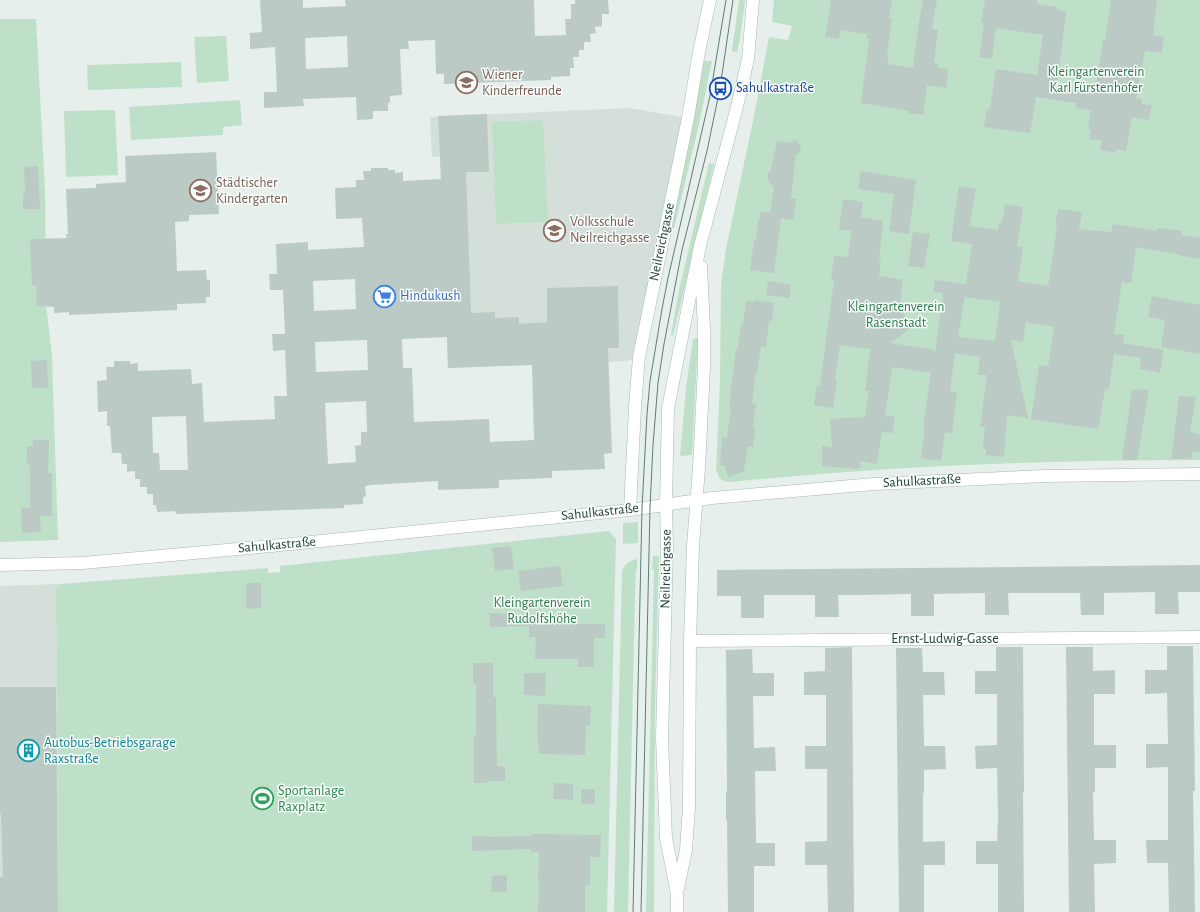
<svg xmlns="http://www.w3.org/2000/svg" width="1200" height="912" font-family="'Alegreya Sans',sans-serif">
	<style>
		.built { fill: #d4dfda }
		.green { fill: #bfe0c8 }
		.building { fill: #bbcac4; fill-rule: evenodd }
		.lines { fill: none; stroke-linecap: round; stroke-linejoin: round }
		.minor-casing { stroke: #a8b8b2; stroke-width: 13 }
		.minor { stroke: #fff; stroke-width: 12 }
		.tram { stroke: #5f7d75; stroke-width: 1 }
		.labels { text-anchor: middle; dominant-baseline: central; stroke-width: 3; stroke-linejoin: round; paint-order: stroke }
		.park-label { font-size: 14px; fill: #2d7a4b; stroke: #f7fbf9 }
		.education-label { font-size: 14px; fill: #785e54; stroke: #f7fbf9; text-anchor: start }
		.transit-label { font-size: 14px; fill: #164399; stroke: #f7fbf9; text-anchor: start }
		.street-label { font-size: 14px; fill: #24423a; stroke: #f7fbf9 }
		.shop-label { font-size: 14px; fill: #366cbe; stroke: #f7fbf9; text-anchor: start }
		.culture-label { font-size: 14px; fill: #0d838f; stroke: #f7fbf9; text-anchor: start }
		.leisure-label { font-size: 14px; fill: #27864d; stroke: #f7fbf9; text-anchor: start }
	</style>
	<rect width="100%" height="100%" fill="#e6efeb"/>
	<!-- built -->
	<path class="built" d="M629 108 688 118 639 357 627 361 448 368 440 157H432L430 117Z
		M60 584 56 589 58 912H0V586Z"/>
	<!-- green -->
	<path class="green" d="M739 0H745L740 40 737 52 732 51Z
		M774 0H1200V460C1043 460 887 466 731 482 721 482 719 479 716 470L720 380 721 285 726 249 754 116 769 37 788 40 792 26 772 22Z
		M0 19H36L45 190 46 303 52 356 58 540 0 542Z
		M226 36 229 81 197 83 194 37Z
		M704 61H712L697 133 674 228H672Z
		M181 62 182 87 88 90 87 65Z
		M240 100 242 125 223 127V135L131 140 129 107Z
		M115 110 118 175 66 177 64 111Z
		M543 120 548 222 496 224 492 122Z
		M709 163 714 164 673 336 671 335 679 290Z
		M695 338 698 339 692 455 680 456 686 387 693 339Z
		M638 522V543L623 544V523Z
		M609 531 616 539 607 912H58L56 588 60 584 268 568V573L280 572V566Z
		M653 556H659L655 706 654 912H646L654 570H652Z
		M637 559V569L636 570 635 594 628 912H614L622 572C624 564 629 561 637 559Z"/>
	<!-- building -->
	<path class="building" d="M260 0H303V8L346 6 345 0H534L535 36 566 35 565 19H571V4H575V0H608L609 14H602V26L595 27 596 33 590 34 591 42H584V50H579V57H573L574 68H570V76L551 77V80L444 84V74H436L435 40 408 41 409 49H400L402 95 390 96V103H388V111H373V119L357 120 356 97 303 99 304 106 264 108V92H277L275 47 250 49V33L262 32ZM347 36 348 67 306 69 305 38Z
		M831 0H892L889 18H892L887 54 889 55 887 64 913 68 918 27 923 0H937L932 29 938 30 934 62 938 63V68L948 69 946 88 927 85 923 115 908 113 909 111 861 103 869 39H867V34L840 30 839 39 825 37Z
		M985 0H1037V4L1057 7V10L1066 11 1057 88 1095 92 1103 40H1105L1111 0H1157L1153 35 1164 37 1162 53 1145 51 1136 98 1142 99V104L1152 105 1149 120 1132 117 1126 151 1116 149V153L1100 150 1102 141 1089 139 1091 129H1088L1091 110 1076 108V103L1036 97 1030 133 984 127 987 109H990L996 69 1037 75 1043 35 996 28 992 59 979 57 984 23H981Z
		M487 114 489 172H466L471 313 495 312V318L519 317V324L547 322V288L618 286 619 348H608L612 453 604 454 605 469 552 471V478L499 480V488L438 490V481L371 485 365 486 366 496 363 497V504L344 505V508L176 514 175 511 157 512 156 505H153V494H147V487H140V479H135V471L127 472V464H122L121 453H112L110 426H107V411L98 412 97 381 107 380 106 367H114V361H130V364L138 363V371L191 369 192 384 202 383 204 422 275 419 274 396H287L285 350 273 351 272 334H285L283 290H270L269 274H277L276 244 308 242V250L364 247 362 218 336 219 335 188 356 187V180H364L363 171H371V168H388V170H395V173L403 172V181L441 179 438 116ZM355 279 356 309 314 311 313 281ZM447 337 448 368 532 365 534 440 490 442 489 419 414 422 412 368H403L402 339ZM367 340 368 370 316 372 315 342ZM366 401 367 432H361V445L355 446 356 462 328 464 325 403ZM186 416 188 470H160L159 453H153L152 417Z
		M795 139 801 146 800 152 796 155 791 198 796 199 793 220 781 218 774 273 750 270 754 240H756L758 221H759L761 212 770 213 774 188 768 180V172L771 170 777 141 790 143Z
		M216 152 219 214 189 215V221L175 222 177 271 206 270 207 280H210V297H206V303L177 304V310L69 315V312L54 313V307L37 306 36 285 32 286 30 239 67 238 66 234H68L66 189 96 188V184L126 182 125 156Z
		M38 166 40 209H23V194H25L24 167Z
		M861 171 916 180 909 234 889 231 894 194 858 189Z
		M959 186 976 189 970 226 998 230 999 222 1002 223 1005 204 1023 207 1017 246 1023 247 1018 281 1048 286 1057 227H1055L1058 209 1082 212 1079 229 1111 232 1113 224 1157 231 1158 228 1182 231 1181 235 1200 238V259L1178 255V254L1136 247 1131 283 1122 282 1114 334 1124 335 1123 343 1164 350 1160 373 1140 369 1141 358 1114 354 1109 389 1105 388 1099 426H1097V429L1031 419 1039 365 1048 366 1054 327 1026 322 1023 342 1011 340 1028 418 1007 415 1004 457 986 455V449H983L985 427H980L987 375H978L980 357 955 353 950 391 957 392 952 433 945 432 941 461 921 458 925 430H923L925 413 931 373 892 367 885 417 895 415 892 433 882 432 877 464 861 461 860 469 822 466V446L832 447 830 419 865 417 869 391H865L870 349 840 345 835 380 837 381 833 408 814 405 817 385 820 386 834 280H831L834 256 848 257 851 231 839 229 843 199 863 202 861 217 883 221 879 259H881L879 276 903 280 900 304 895 303 913 326 890 343 932 349 935 353 943 293 933 292 935 280 966 284 972 244 951 241ZM965 297 1000 302 995 341 958 337Z
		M913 232 930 234 924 268 908 266Z
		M768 281 791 285 789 298 766 295Z
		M1152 296 1200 305V354L1161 347 1165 321 1164 320 1148 317Z
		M755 300 774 303 772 321H769L766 347 761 346 757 372H756L752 403 756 404 753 429H755L753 447H748L744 471 728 477 725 466 720 465 722 437 727 438 731 406H729L736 349H738L741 325H743L746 301 754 302Z
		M47 360 48 388H32L31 361Z
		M1149 389 1137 460H1122L1132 390Z
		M1179 396 1196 397 1190 432 1200 434V452L1193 451 1191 459H1171Z
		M33 440H49L48 473H52V516H40L41 532 22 533 21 507 30 508V465H28L27 460V446H33Z
		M511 546 514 569 495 571 492 548Z
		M1200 565V592H1178L1179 614H1155V592L1104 593V615H1081L1080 593H1008L1009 615H985V593L934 594V616H911V594L862 595H838L839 617H815V595H764V618H741V596H717V570Z
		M560 566 563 586 521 591 518 571Z
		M246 583H261V608L246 609Z
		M489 613 548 615 547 620 577 619V624H605V638H594V667H577L578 659H535L536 637H529V626L490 627Z
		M1167 646H1193L1195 791H1193L1195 912H1169L1168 863H1147L1146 840H1168V767L1146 768V744H1168L1167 693 1145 694V670H1167Z
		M852 647 854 912H828L827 865H805V842L827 841V769H805V746H826V695H804V672L825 671V648Z
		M996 647H1023L1024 792H1023L1024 912H998V864H976V841H997L998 817 997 768 976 769 975 746 997 745V694H975V671H996Z
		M1066 647H1093V671L1115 670V694H1094V745H1116V768H1095V792H1093L1094 840H1116V863L1094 864 1095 912H1069Z
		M896 648H922L923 672H944L945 695H923L924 746H945L946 769 924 770V793H923V842L945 841V865H924V912H899Z
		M752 649 753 673H774V696H753L754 748 775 747 776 771H755L756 843H775V866H754V912H728L727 820H726V792H727L726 650Z
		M473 663H493V697H496L497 766H505V781H487V783H474V735H476V684H473Z
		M524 673H546L545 696 524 695Z
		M0 687H56L58 912H0V877H3L1 814H0Z
		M538 704 591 706 590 726H586L585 755 539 754 537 730Z
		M554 783 573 784V800L553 799Z
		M581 789H595V804H581Z
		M531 834 601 835 600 857H590V885H585V912H538L539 882H538L539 852H531V849L472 851V836H487V837L531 836Z
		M507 875V892H491L492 876Z"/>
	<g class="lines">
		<defs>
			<path id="minor" d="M630 510 635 407 639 357 688 118 699 52 710 0
				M0 565 83 563 271 546 630 510 712 498 874 484 1045 476 1200 474
				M690 641 1200 637
				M678 888 686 850 689 807 690 641 693 546 699 468 704 367V330L701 266
				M677 912V894L666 838 662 738 667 549 666 504 668 408 700 246 737 107 748 59 753 0"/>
		</defs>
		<!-- minor casing -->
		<use href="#minor" class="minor-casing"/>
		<!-- minor -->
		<use href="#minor" class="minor"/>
		<!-- tram -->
		<path class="tram" d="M633 912 642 508 647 414 650 381 662 309 668 278 710 96 726 0
			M641 912 650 507 653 445 658 383 664 344 682 250 707 151 720 88 733 0"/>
	</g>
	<!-- icons -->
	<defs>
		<symbol id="school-ring" viewBox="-11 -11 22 22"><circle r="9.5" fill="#f7fbf9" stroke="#8d6e63" stroke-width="1.5"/><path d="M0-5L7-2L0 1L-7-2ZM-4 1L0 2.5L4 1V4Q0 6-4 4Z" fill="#8d6e63"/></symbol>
		<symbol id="bus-ring" viewBox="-11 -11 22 22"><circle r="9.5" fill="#f7fbf9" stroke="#1a4fb4" stroke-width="1.5"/><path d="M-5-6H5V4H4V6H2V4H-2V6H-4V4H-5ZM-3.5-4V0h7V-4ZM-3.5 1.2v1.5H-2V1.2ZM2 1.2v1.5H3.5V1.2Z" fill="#1a4fb4"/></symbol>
		<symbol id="supermarket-ring" viewBox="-11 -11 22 22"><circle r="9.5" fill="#f7fbf9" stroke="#3f7fe0" stroke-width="1.5"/><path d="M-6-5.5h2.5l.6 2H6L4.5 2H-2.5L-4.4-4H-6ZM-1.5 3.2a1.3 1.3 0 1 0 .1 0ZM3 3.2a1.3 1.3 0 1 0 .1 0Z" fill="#3f7fe0"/></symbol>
		<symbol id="building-ring" viewBox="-11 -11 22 22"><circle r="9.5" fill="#f7fbf9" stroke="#0f9aa8" stroke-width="1.5"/><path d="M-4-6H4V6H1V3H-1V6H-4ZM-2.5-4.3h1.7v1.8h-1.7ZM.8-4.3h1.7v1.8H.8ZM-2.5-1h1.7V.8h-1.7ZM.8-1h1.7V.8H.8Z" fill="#0f9aa8"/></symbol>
		<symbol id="stadium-ring" viewBox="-11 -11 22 22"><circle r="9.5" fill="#f7fbf9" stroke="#2e9e5b" stroke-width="1.5"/><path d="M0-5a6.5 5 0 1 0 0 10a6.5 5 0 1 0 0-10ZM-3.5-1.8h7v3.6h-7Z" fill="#2e9e5b"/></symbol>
	</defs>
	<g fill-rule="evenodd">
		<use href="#school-ring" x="454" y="70" width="25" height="25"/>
		<use href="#bus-ring" x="708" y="76" width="25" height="25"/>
		<use href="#school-ring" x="188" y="178" width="25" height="25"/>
		<use href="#school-ring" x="542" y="218" width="25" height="25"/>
		<use href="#supermarket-ring" x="372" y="284" width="25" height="25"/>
		<use href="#building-ring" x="16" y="738" width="25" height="25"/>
		<use href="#stadium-ring" x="250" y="786" width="25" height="25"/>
	</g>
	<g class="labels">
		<!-- park labels -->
		<g class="park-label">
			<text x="1096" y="72">Kleingartenverein<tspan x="1096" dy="16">Karl Fürstenhofer</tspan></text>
			<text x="896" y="307">Kleingartenverein<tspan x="896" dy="16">Rasenstadt</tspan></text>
			<text x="542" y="603">Kleingartenverein<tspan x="542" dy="16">Rudolfshöhe</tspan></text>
		</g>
		<!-- education labels -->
		<g class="education-label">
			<text x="482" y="75">Wiener<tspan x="482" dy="16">Kinderfreunde</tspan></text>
			<text x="216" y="183">Städtischer<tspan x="216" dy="16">Kindergarten</tspan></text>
			<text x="570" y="222">Volksschule<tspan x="570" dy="16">Neilreichgasse</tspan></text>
		</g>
		<!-- transit labels -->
		<g class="transit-label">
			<text x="736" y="88">Sahulkastraße</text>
		</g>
		<!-- street labels -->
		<g class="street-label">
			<text transform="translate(662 242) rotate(-78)">Neilreichgasse</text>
			<text transform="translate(922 481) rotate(-3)">Sahulkastraße</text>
			<text transform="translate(600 512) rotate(-6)">Sahulkastraße</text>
			<text transform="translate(277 545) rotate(-5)">Sahulkastraße</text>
			<text transform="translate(666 569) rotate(-89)">Neilreichgasse</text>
			<text x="945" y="639">Ernst-Ludwig-Gasse</text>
		</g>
		<!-- shop labels -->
		<g class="shop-label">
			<text x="400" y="296">Hindukush</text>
		</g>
		<!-- culture labels -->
		<g class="culture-label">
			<text x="44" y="743">Autobus-Betriebsgarage<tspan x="44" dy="16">Raxstraße</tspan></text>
		</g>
		<!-- leisure labels -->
		<g class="leisure-label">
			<text x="278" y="791">Sportanlage<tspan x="278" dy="16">Raxplatz</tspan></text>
		</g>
	</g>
</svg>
